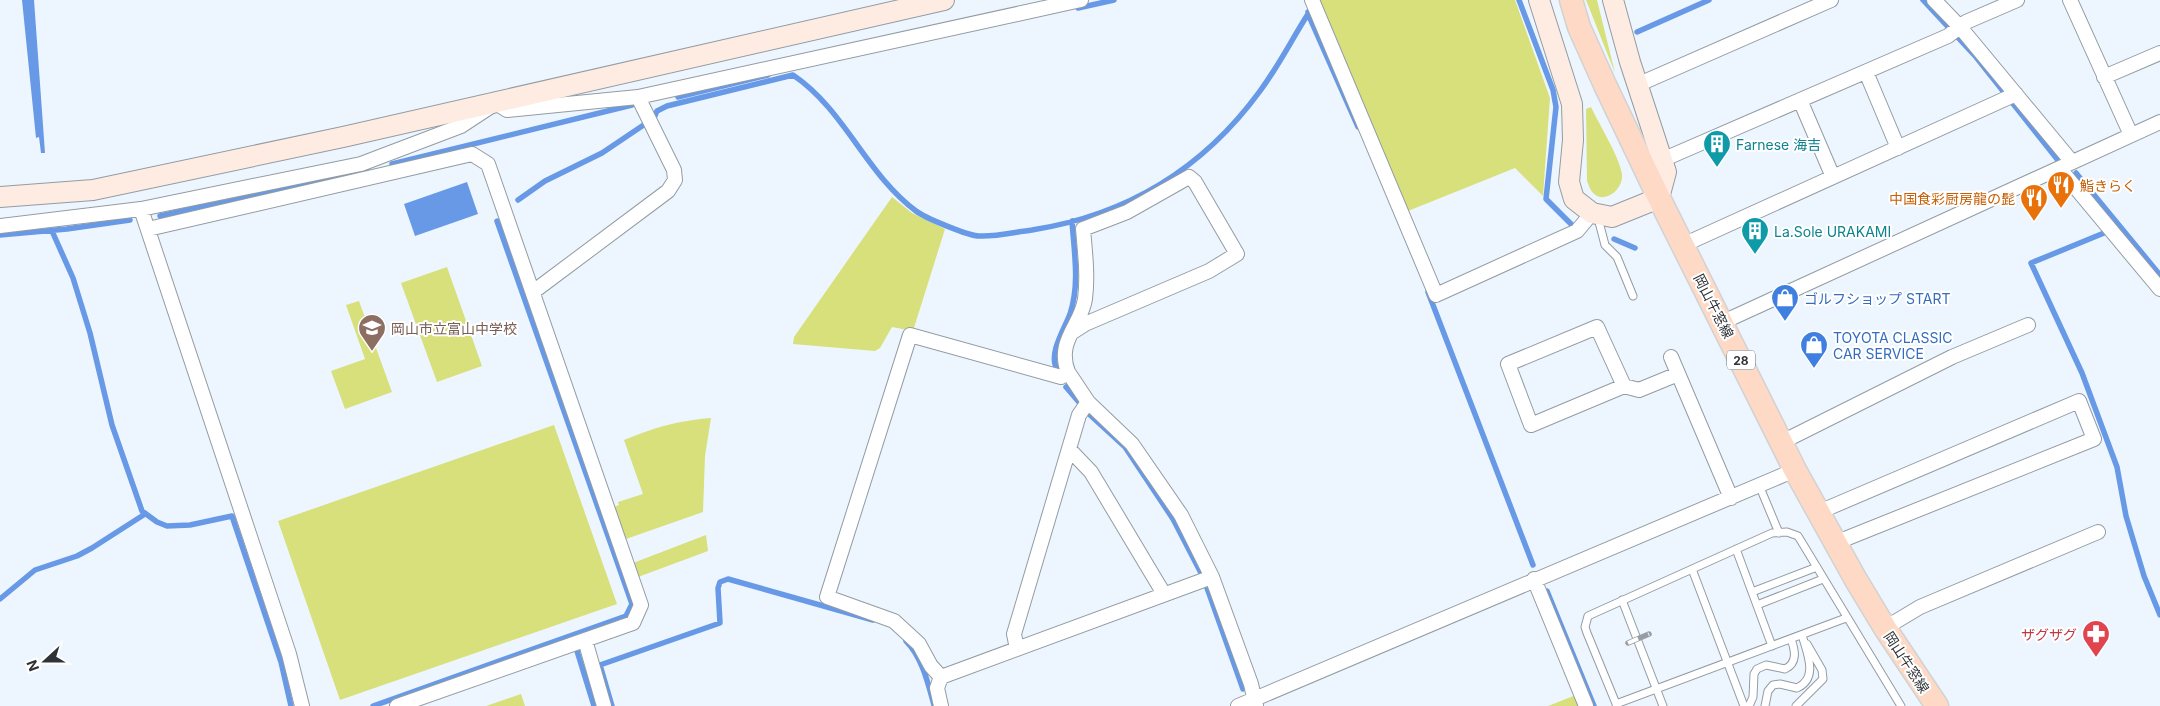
<svg xmlns="http://www.w3.org/2000/svg" width="2160" height="706" font-family="Inter,'Noto Sans JP',sans-serif">
	<style>
		.green { fill: #d7e07b }
		.water { fill: #6799e7 }
		.lines { fill: none; stroke-linecap: round; stroke-linejoin: round }
		.stream { stroke: #6799e7; stroke-width: 5.5 }
		.lane-casing { stroke: #939ca3; stroke-width: 9 }
		.street-casing { stroke: #939ca3; stroke-width: 16 }
		.secondary-casing { stroke: #939ca3; stroke-width: 22 }
		.primary-casing { stroke: #d1d2d3; stroke-width: 25 }
		.lane { stroke: #fff; stroke-width: 7 }
		.street { stroke: #fff; stroke-width: 14 }
		.secondary { stroke: #feece2; stroke-width: 20 }
		.primary { stroke: #fed9c5; stroke-width: 22 }
		.rail-casing { stroke: #979da3; stroke-width: 5.5 }
		.rail { stroke: #fff; stroke-width: 4; stroke-dasharray: 11; stroke-linecap: butt }
		.labels { text-anchor: middle; dominant-baseline: central; stroke-width: 4; stroke-linejoin: round; paint-order: stroke }
		.shield { fill: #fff; stroke: #6e7072; stroke-width: 1 }
		.shield-label { font-size: 12px; font-weight: bold; fill: #303336 }
		.culture-label { font-size: 14px; fill: #0d838f; stroke: #fff; text-anchor: start }
		.food-label { font-size: 14px; fill: #c56008; stroke: #fff; text-anchor: start }
		.shop-label { font-size: 14px; fill: #366cbe; stroke: #fff; text-anchor: start }
		.street-label { font-size: 14px; fill: #303336; stroke: #fff }
		.education-label { font-size: 14px; fill: #785e54; stroke: #fff; text-anchor: start }
		.health-label { font-size: 14px; fill: #be3a42; stroke: #fff; text-anchor: end }
	</style>
	<rect width="100%" height="100%" fill="#edf6fe"/>
	<!-- green -->
	<path class="green" d="M1319 0H1515L1550 98 1543 196 1515 168 1408 211Z
		M1586 0H1597L1615 73Z
		M1591 107C1599 124 1619 156 1622 174 1624 189 1604 206 1592 192 1590 189 1588 184 1587 181L1586 109Z
		M892 197 912 213 945 229 913 331 892 327 880 348 875 351 793 344 794 337Z
		M447 267 482 366 437 382 401 283Z
		M359 301 392 392 345 409 331 371 365 359 346 305Z
		M711 418 705 456 703 512 626 539 614 507 619 505 618 502 643 494 624 440C656 427 677 421 711 418Z
		M554 425 617 604 340 700 278 521Z
		M706 535 708 551 638 577 633 563Z
		M521 694 525 706H486Z
		M1576 695 1581 706H1548Z"/>
	<!-- water -->
	<path class="water" d="M22 0H34L45 153H41L39 137 36 138Z
		M467 182 478 214 415 236 404 204Z"/>
	<g class="lines">
		<!-- stream -->
		<path class="stream" d="M1519 0 1553 90 1556 107 1546 199 1572 225
			M1923 0 1976 57 2057 159
			M1078 8 1114 0
			M1310 12 1308 14 1358 127
			M1637 32 1709 0
			M678 97 768 75
			M392 164 632 105
			M2076 173 2160 275
			M518 200 545 181 602 153 654 118 657 111 667 106 793 75C845 110 866 174 916 211 925 218 969 236 979 236 996 237 1015 232 1032 230 1128 215 1203 169 1260 91 1278 67 1292 39 1308 14V12
			M160 216 340 176
			M52 231 73 278 90 333 112 425 142 511 157 522 167 526 190 525 232 516 281 662 291 706
			M2104 233 2031 263 2082 373 2117 467 2126 516 2144 576 2160 615
			M0 235 67 229 130 220
			M1614 239 1635 248
			M1428 292 1533 565
			M1057 369C1048 354 1064 330 1070 314 1080 284 1074 252 1072 221
			M1066 387 1089 414 1125 447 1173 519 1201 573
			M1206 585 1243 689
			M1547 591 1594 706
			M0 599 35 570 77 556 92 548 145 514
			M906 641C922 657 928 683 934 705
			M577 651 594 706
			M373 706 626 616 632 604 497 221
			M612 706 600 665 720 623 718 588 720 582 728 579 873 620"/>
		<defs>
			<path id="lane" d="M1598 218 1605 245 1617 257 1633 296
				M1759 485 1779 533
				M1736 549 1772 646
				M1692 569 1744 706
				M1752 592 1817 567
				M1622 600 1663 706
				M1757 605 1823 579
				M1616 704 1846 618
				M1617 706 1587 633 1585 627 1588 616 1772 533 1787 532 1798 536 1901 706
				M1749 706 1753 697 1754 674 1757 669 1766 665 1785 669C1798 663 1795 650 1791 639
				M1765 706 1768 691 1773 685 1780 684 1797 688C1819 678 1807 653 1802 635
				M1796 706 1823 679 1822 670 1807 644"/>
			<path id="street" d="M1312 0 1436 295 1577 231 1592 213
				M1934 0 1960 27 2072 162
				M2070 0 2131 135
				M1866 72 1898 148
				M2104 77 2160 53
				M1637 85 1831 0
				M1800 100 1833 177
				M1662 160 1948 36 1966 22 2017 0
				M2060 169 2160 289
				M141 209 289 654 302 706
				M0 226 141 209 361 164 461 126 496 103 507 110 638 97 1081 0
				M148 229 472 154 488 164 641 605 633 623 397 706
				M1683 245 2016 94
				M533 292 668 191 675 180 674 170 638 97
				M1723 322 2160 122
				M1671 357 1731 498
				M1068 372C1056 341 1081 326 1085 299 1088 276 1085 252 1083 229L1127 212 1189 177 1195 182 1237 254 1209 271 1085 324 1071 333
				M1624 386 1531 425 1508 364 1597 327 1624 386 1639 390 1678 374
				M1782 442 1952 357 2028 325
				M1069 449 1091 472 1164 594
				M1819 512 2079 401 2094 439 1835 543
				M1534 579 1586 706
				M1885 628 1920 607 2098 532
				M585 640 604 706
				M1017 649 1014 634 1079 415 1088 402
				M941 677 931 666 919 644 894 621 827 597 910 335 1061 377 1068 372 1088 402 1132 444 1181 515 1212 577 1251 684 1256 706
				M941 706 937 688 941 677 1212 577
				M1238 706 1795 470"/>
			<path id="secondary" d="M1539 0 1572 104 1573 140 1569 182 1574 199 1592 213 1612 217 1659 198 1666 172 1630 62 1613 0
				M0 197 93 190 343 137 944 0"/>
			<path id="primary" d="M1571 0 1579 27 1605 85 1659 198 1795 470 1856 580 1885 628 1937 706"/>
		</defs>
		<!-- lane casing -->
		<use href="#lane" class="lane-casing"/>
		<!-- street casing -->
		<use href="#street" class="street-casing"/>
		<!-- secondary casing -->
		<use href="#secondary" class="secondary-casing"/>
		<!-- primary casing -->
		<use href="#primary" class="primary-casing"/>
		<!-- lane -->
		<use href="#lane" class="lane"/>
		<!-- street -->
		<use href="#street" class="street"/>
		<!-- secondary -->
		<use href="#secondary" class="secondary"/>
		<!-- primary -->
		<use href="#primary" class="primary"/>
		<defs>
			<path id="rail" d="M1628 643 1649 634"/>
		</defs>
		<!-- rail casing -->
		<use href="#rail" class="rail-casing"/>
		<!-- rail -->
		<use href="#rail" class="rail"/>
	</g>
	<!-- icons -->
	<defs>
		<symbol id="building-pin" viewBox="-11 -11 22 30"><path d="M0 17L-7.5 6A9.5 9.5 0 1 1 7.5 6Z" fill="#0f9aa8" stroke="#fff"/><path d="M-4-6H4V6H1V3H-1V6H-4ZM-2.5-4.3h1.7v1.8h-1.7ZM.8-4.3h1.7v1.8H.8ZM-2.5-1h1.7V.8h-1.7ZM.8-1h1.7V.8H.8Z" fill="#fff"/></symbol>
		<symbol id="restaurant-pin" viewBox="-11 -11 22 30"><path d="M0 17L-7.5 6A9.5 9.5 0 1 1 7.5 6Z" fill="#e8710a" stroke="#fff"/><path d="M-5-6h1v4h1v-4h1v4h1v-4h1v5L-1.5 .5V6h-2V.5L-5-1ZM5-6V6H3V1.5H1.5Q1.5-4 5-6Z" fill="#fff"/></symbol>
		<symbol id="shop-pin" viewBox="-11 -11 22 30"><path d="M0 17L-7.5 6A9.5 9.5 0 1 1 7.5 6Z" fill="#3f7fe0" stroke="#fff"/><path d="M-5-2.5h2.3a2.7 3.5 0 0 1 5.4 0H5L5.5 6h-11ZM-1.5-2.5h3a1.5 2.3 0 0 0-3 0Z" fill="#fff"/></symbol>
		<symbol id="school-pin" viewBox="-11 -11 22 30"><path d="M0 17L-7.5 6A9.5 9.5 0 1 1 7.5 6Z" fill="#8d6e63" stroke="#fff"/><path d="M0-5L7-2L0 1L-7-2ZM-4 1L0 2.5L4 1V4Q0 6-4 4Z" fill="#fff"/></symbol>
		<symbol id="pharmacy-pin" viewBox="-11 -11 22 30"><path d="M0 17L-7.5 6A9.5 9.5 0 1 1 7.5 6Z" fill="#e0444e" stroke="#fff"/><path d="M-2-6h4v4h4v4h-4v4h-4v-4h-4v-4h4Z" fill="#fff"/></symbol>
	</defs>
	<g fill-rule="evenodd">
		<use href="#building-pin" x="1701" y="128" width="32" height="43"/>
		<use href="#restaurant-pin" x="2045" y="169" width="32" height="43"/>
		<use href="#restaurant-pin" x="2018" y="182" width="32" height="43"/>
		<use href="#building-pin" x="1739" y="215" width="32" height="43"/>
		<use href="#shop-pin" x="1769" y="282" width="32" height="43"/>
		<use href="#school-pin" x="356" y="312" width="32" height="43"/>
		<use href="#shop-pin" x="1798" y="329" width="32" height="43"/>
		<use href="#pharmacy-pin" x="2080" y="618" width="32" height="43"/>
	</g>
	<g class="labels">
		<!-- shield labels -->
		<rect class="shield" x="1727" y="350.5" width="28" height="19" rx="4"/>
		<g class="shield-label">
			<text x="1741" y="360">28</text>
		</g>
		<!-- culture labels -->
		<g class="culture-label">
			<text x="1736" y="144">Farnese 海吉</text>
			<text x="1774" y="231">La.Sole URAKAMI</text>
		</g>
		<!-- food labels -->
		<g class="food-label">
			<text x="2080" y="185">鮨きらく</text>
			<text x="2015" y="198" text-anchor="end">中国食彩厨房龍の髭</text>
		</g>
		<!-- shop labels -->
		<g class="shop-label">
			<text x="1804" y="298">ゴルフショップ START</text>
			<text x="1833" y="337">TOYOTA CLASSIC<tspan x="1833" dy="16">CAR SERVICE</tspan></text>
		</g>
		<!-- street labels -->
		<g class="street-label">
			<text transform="translate(1714 306) rotate(63)">岡山牛窓線</text>
			<text transform="translate(1907 662) rotate(57)">岡山牛窓線</text>
		</g>
		<!-- education labels -->
		<g class="education-label">
			<text x="391" y="328">岡山市立富山中学校</text>
		</g>
		<!-- health labels -->
		<g class="health-label">
			<text x="2077" y="634">ザグザグ</text>
		</g>
	</g>
	<!-- north arrow -->
	<g transform="translate(45 661) rotate(249)" stroke="#ffffff" stroke-width="4" paint-order="stroke">
	<path d="M0-4L9 19L0 12L-9 19Z" fill="#303336"/>
	<text y="-8" font-size="14" font-weight="bold" text-anchor="middle" fill="#303336">N</text>
	</g>
</svg>
